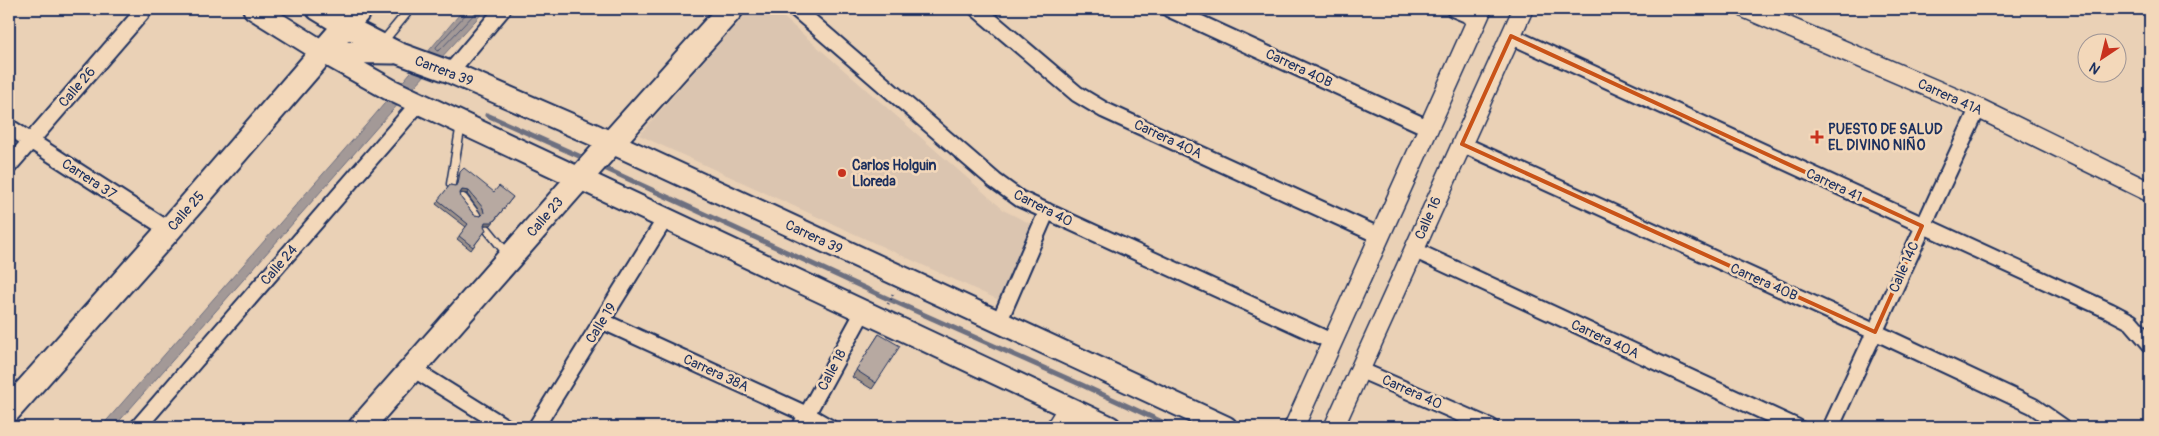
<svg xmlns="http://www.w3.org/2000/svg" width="2159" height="436" font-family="Pangolin,sans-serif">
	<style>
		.built { fill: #dbc5b0 }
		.water { fill: #a39997; stroke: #6d6f80 }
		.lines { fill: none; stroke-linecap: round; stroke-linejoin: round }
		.shore { stroke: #515975; stroke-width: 1 }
		.stream { stroke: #6d6f80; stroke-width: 5 }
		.service-casing { stroke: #1b2f5e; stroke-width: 11 }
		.minor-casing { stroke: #1b2f5e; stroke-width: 19 }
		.tertiary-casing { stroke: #1b2f5e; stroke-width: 22 }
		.secondary-casing { stroke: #1b2f5e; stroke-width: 25 }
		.primary-casing { stroke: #1b2f5e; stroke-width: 28 }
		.path { stroke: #1b2f5e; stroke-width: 3; stroke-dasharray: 1 4; stroke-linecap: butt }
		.service { stroke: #f3d8ba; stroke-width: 8 }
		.minor { stroke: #f3d8ba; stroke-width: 15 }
		.tertiary { stroke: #f3d8ba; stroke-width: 19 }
		.secondary { stroke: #f3d8ba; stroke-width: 21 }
		.primary { stroke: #f3d8ba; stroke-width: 24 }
		.wall { fill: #9d918a; stroke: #1b2f5e; fill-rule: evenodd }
		.shaded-wall { fill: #807671; stroke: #1b2f5e }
		.building { fill: #b7a9a1; stroke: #1b2f5e; fill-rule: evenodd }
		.marked { fill: none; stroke: #c95318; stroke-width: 4; stroke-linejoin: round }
		.poi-dot { fill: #c8321e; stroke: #f3d8ba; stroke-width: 2 }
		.labels { text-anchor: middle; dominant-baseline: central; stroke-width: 5; stroke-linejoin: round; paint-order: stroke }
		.street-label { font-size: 14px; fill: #1b2f5e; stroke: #f3d8ba }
		.poi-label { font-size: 14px; font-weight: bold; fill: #1b2f5e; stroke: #f3d8ba; text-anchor: start }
	</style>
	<rect width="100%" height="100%" fill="#ead1b6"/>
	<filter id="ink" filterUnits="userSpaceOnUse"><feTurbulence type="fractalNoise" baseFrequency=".02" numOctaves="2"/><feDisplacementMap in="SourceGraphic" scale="10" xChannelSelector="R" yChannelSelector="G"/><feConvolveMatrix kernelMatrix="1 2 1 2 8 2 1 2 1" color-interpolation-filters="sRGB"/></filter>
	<g filter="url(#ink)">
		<!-- built -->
		<path class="built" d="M750 9H774L1005 211 1037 227 1001 301 639 135Z"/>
		<!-- water -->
		<path class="water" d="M464 9H486L380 124 114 427H101L373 117Z"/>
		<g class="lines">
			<!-- shore -->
			<path class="shore" d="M467 9 466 14 436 47 437 51 440 50 479 9"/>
			<!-- stream -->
			<path class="stream" d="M487 115 588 160
				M600 166 882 296 1082 385 1173 427"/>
			<defs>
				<path id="service" d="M382 43 410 9
					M451 184 461 124
					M463 198 476 215
					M487 229 509 256"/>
				<path id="minor" d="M796 9 995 181 1020 199 1333 342
					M977 9 1077 94 1104 110 1380 236
					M1169 9 1429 128
					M1454 9 1478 19
					M1511 36 2110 311 2131 322 2150 344
					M450 72 503 9
					M9 127 169 230
					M1462 144 1875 332 2033 406 2063 427
					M9 166 145 9
					M1414 250 1797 427
					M602 321 808 415 829 427
					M999 322 1047 211
					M413 369 506 427
					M1360 370 1491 427
					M138 427 419 103
					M536 427 665 219
					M800 427 863 312
					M1831 427 1978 108"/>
				<path id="tertiary" d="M1747 9 1978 108 2150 192
					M1056 427 1068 408
					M1294 427 1482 9
					M1334 427 1523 9"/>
				<path id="secondary" d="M254 9 323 52 389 89 1110 427
					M317 9 345 26 398 53 450 72 597 136 1226 427
					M326 52 393 53"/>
				<path id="primary" d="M9 410 169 230 360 9
					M361 427 570 189 731 9"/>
			</defs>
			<!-- service casing -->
			<use href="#service" class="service-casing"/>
			<!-- minor casing -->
			<use href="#minor" class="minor-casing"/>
			<!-- tertiary casing -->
			<use href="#tertiary" class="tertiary-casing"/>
			<!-- secondary casing -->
			<use href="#secondary" class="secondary-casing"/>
			<!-- primary casing -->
			<use href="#primary" class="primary-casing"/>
			<!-- path -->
			<path class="path" d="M888 304 894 292"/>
			<!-- service -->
			<use href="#service" class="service"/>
			<!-- minor -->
			<use href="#minor" class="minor"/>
			<!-- tertiary -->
			<use href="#tertiary" class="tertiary"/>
			<!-- secondary -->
			<use href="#secondary" class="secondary"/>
			<!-- primary -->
			<use href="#primary" class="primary"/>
		</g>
		<!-- wall -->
		<path class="wall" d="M464 168 491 225H484V226L486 230 471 250 457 239 466 227 436 204 450 185 455 186 456 185 458 176ZM460 193 467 194 480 212 481 216 474 215 461 198Z
			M879 334 876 383 872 389 852 377Z"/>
		<!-- shaded-wall -->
		<path class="shaded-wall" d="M462 190 469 191 467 194 460 193Z
			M513 197 491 225H483L485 222Z"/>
		<!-- building -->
		<path class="building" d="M464 168 494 192 499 186 513 197 493 222H485L484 226 486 230 473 247 459 236 468 224 438 200 450 185 455 186 458 184 460 172ZM462 190 469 191 483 208 484 213 481 216 474 215 461 198 460 193Z
			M879 334 900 346 876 383 856 370Z"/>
	</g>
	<!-- marked area -->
	<path class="marked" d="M1511 36 1922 226 1875 332 1462 144Z"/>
	<!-- markers -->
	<g class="poi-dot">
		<path d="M1814.5 129.5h5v5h5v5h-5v5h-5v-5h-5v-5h5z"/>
		<circle cx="842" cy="173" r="5"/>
	</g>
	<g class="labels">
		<!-- street labels -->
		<g class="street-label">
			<text transform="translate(1299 68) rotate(25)">Carrera 40B</text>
			<text transform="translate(444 71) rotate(21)">Carrera 39</text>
			<text transform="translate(77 87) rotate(-49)">Calle 26</text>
			<text transform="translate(1950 97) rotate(24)">Carrera 41A</text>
			<text transform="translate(1168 139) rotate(25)">Carrera 40A</text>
			<text transform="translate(89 179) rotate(33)">Carrera 37</text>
			<text transform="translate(1834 185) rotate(25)">Carrera 41</text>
			<text transform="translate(1043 208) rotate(27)">Carrera 40</text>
			<text transform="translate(186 211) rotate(-49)">Calle 25</text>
			<text transform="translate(545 217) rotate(-49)">Calle 23</text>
			<text transform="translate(1428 218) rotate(-66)">Calle 16</text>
			<text transform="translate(814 237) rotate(25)">Carrera 39</text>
			<text transform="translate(279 265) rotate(-49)">Calle 24</text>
			<text transform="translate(1904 267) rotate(-66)">Calle 14C</text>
			<text transform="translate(1764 282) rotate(24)">Carrera 40B</text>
			<text transform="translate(601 323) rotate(-58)">Calle 19</text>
			<text transform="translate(1605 339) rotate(25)">Carrera 40A</text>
			<text transform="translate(832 370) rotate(-62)">Calle 18</text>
			<text transform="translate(716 373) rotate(25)">Carrera 38A</text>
			<text transform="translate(1412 392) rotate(24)">Carrera 40</text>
		</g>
		<!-- poi labels -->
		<g class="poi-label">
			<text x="1828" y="129">PUESTO DE SALUD<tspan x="1828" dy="16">EL DIVINO NIÑO</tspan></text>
			<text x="852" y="165">Carlos Holguin<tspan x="852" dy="16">Lloreda</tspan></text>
		</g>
	</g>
	<!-- margin -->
	<rect width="2159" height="436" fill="none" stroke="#f3d8ba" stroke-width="30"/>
	<rect x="15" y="15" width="2129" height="406" fill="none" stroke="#1b2f5e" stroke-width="2" filter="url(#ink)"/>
	<!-- north arrow -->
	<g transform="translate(2102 58) rotate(215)"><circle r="24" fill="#f3d8ba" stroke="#9d9495"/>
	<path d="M0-4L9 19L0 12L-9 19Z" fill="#c8321e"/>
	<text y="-8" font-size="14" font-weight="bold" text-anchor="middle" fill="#1b2f5e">N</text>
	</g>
</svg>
